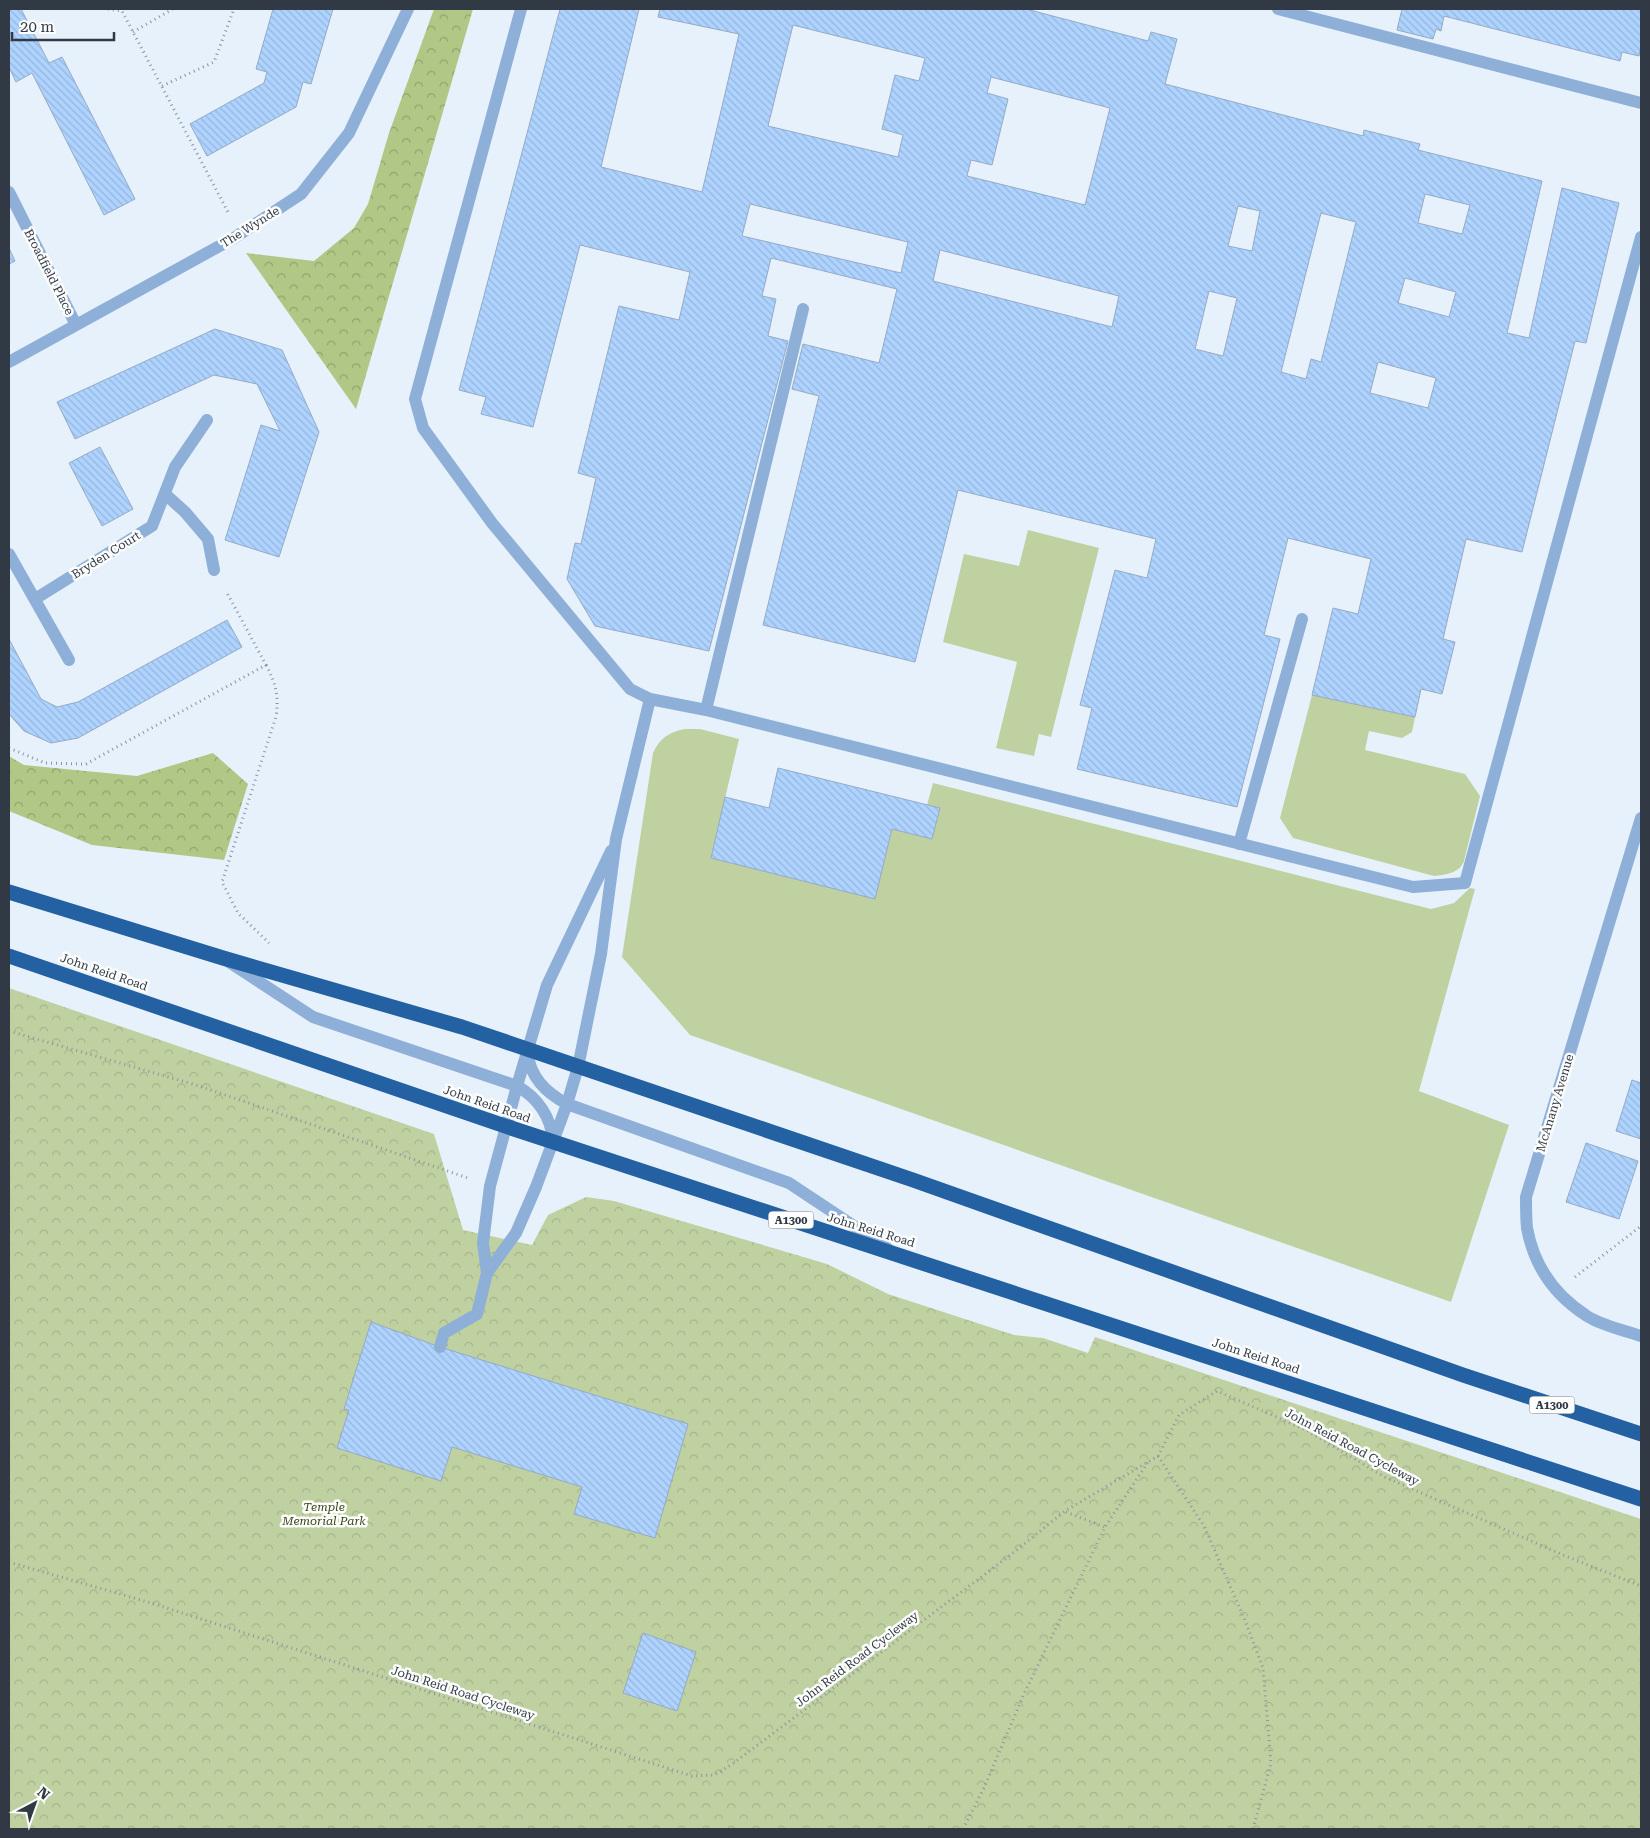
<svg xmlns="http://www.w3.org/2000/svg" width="1650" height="1838" font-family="'Roboto Serif',serif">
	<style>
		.grass { fill: #c0d1a1 }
		.forest { fill: url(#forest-crowns) }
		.park { fill: url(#park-crowns) }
		.building { fill: url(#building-back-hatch); stroke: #94aac5; fill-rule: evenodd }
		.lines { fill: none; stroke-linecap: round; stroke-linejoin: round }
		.path { stroke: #8a949f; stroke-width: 3; stroke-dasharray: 1 4; stroke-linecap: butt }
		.lane { stroke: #8eafd7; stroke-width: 12 }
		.street { stroke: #8eafd7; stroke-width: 12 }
		.highway { stroke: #2461a2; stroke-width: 15 }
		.labels { text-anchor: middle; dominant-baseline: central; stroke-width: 5; stroke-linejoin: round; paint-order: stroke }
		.shield { fill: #fdfdfd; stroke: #6e747c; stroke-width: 1 }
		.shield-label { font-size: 11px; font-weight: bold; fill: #303944 }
		.street-label { font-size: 12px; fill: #303944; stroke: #fdfdfd }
		.park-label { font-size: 12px; font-style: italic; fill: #374514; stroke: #fdfdfd }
	</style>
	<defs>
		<pattern id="forest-crowns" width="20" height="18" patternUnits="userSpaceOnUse" patternTransform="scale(1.25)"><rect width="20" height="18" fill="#b1c785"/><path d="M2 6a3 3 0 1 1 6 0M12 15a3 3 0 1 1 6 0" fill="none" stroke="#90a36e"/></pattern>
		<pattern id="park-crowns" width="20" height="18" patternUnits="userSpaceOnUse" patternTransform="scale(1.25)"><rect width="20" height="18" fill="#c0d1a1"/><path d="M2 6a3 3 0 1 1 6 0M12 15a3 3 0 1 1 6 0" fill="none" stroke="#a5b48c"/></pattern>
		<pattern id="building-back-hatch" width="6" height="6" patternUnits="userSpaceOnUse" patternTransform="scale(1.25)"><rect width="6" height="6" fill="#aed3ff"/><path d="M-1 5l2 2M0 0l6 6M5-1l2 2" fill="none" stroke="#96b6dc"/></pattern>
	</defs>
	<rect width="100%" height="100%" fill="#e7f1fc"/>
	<!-- grass -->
	<path class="grass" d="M1028 530 1099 548 1051 737 1039 734 1034 756 996 748 1017 662 943 642 964 554 1019 566Z
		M1312 695 1415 717 1412 732 1402 738 1369 731 1365 750 1465 774 1480 796 1464 861C1460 873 1445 875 1434 876L1293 838 1280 818Z
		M685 729H700L739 739 711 858 875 898 892 829 932 838 940 808 927 805 933 783 1431 909 1454 903 1470 888 1475 889 1419 1091 1509 1125 1451 1302 690 1035 622 957 653 753C660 738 669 732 685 729Z"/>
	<!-- forest -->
	<path class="forest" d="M434 9H473L356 409 246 253 314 261 354 228 368 204 389 133Z
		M213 753 248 784 224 860 92 845 9 811V756L24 765 137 776Z"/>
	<!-- park -->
	<path class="park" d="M9 988 434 1134 463 1230 532 1245 548 1215 586 1197 614 1201 827 1264 888 1294 1014 1335 1043 1338 1088 1353 1095 1337 1641 1519V1829H9Z"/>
	<!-- building -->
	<path class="building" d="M9 9H21L49 63 62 57 135 199 104 215 32 73 16 82 9 67Z
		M273 9H333L311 84 303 82 296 107 207 156 190 124 264 83 267 72 256 69Z
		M560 9H639L601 167 702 192 739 34 658 17 660 9H1026L1148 41 1151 32 1177 39 1165 84 1363 136 1364 130 1420 144 1418 150 1542 181 1507 333 1529 338 1562 188 1619 203 1586 343 1575 341 1522 552 1466 539 1443 639 1455 642 1442 694 1421 689 1415 717 1312 695 1333 608 1358 614 1371 559 1288 538 1264 635 1280 639 1237 807 1077 769 1092 708 1080 705 1115 570 1147 578 1156 539 958 490 915 662 763 625 819 396 792 389 803 344 879 363 897 289 771 258 762 296 776 299 768 336 788 341 709 651 595 626 567 579 575 543 581 544 596 478 578 473 619 306 679 320 690 272 580 245 533 427 481 414 486 397 459 390ZM793 25 925 58 919 81 895 75 882 129 903 135 898 157 768 126ZM991 77 1110 108 1085 205 967 176 971 160 992 165 1008 99 987 93ZM1425 194 1470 205 1462 234 1418 223ZM750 204 908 242 901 273 742 236ZM1238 206 1260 211 1252 251 1228 246ZM1321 213 1356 222 1321 362 1311 359 1306 379 1281 372ZM940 250 1119 296 1112 327 933 281ZM1405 278 1456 292 1449 317 1398 303ZM1209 291 1237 298 1223 356 1195 349ZM1378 362 1436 378 1428 408 1370 393Z
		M1402 9H1641V45L1639 56 1622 52 1620 61 1444 16 1441 31 1436 29 1433 39 1397 30Z
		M9 248 15 261 9 264Z
		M215 329 282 350 319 432 279 557 225 540 261 425 280 431 257 384 214 375 75 439 57 402Z
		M100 447 133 509 102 526 69 463Z
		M227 620 242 647 78 738 51 743 24 731 9 714V639L41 699 57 707 78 702Z
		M778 768 940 808 932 839 892 829 875 899 711 858 725 797 769 808Z
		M1632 1080 1641 1083V1139L1616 1131Z
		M1586 1143 1638 1161 1619 1219 1566 1202Z
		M371 1322 440 1347 688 1424 655 1538 574 1514 582 1487 452 1447 441 1481 337 1448 349 1410 344 1409Z
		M643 1633 696 1652 677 1711 623 1693Z"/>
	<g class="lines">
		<!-- path -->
		<path class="path" d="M108 9 122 11 229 214
			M133 32 173 9
			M162 86 214 62 234 9
			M266 665C276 684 279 696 276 717L222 882 238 913 269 943
			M9 748 45 763 86 764 266 665 226 591
			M9 1031 196 1085 468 1178
			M1575 1277 1641 1226
			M1158 1456 1204 1526 1244 1618 1263 1668 1271 1763 1253 1829
			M1066 1512 1105 1527
			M9 1562 151 1603 692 1776 714 1775 731 1765 1008 1557 1065 1511 1158 1456 1179 1415 1217 1391 1306 1430 1385 1477 1563 1555 1641 1586
			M963 1829 984 1788 1024 1694 1105 1527 1148 1462"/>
		<!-- lane -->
		<path class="lane" d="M521 9 415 399 423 428 492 523 630 689 650 699 706 710 1413 887 1465 883 1641 237
			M1278 9 1641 103
			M706 710 803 309
			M1239 844 1302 619
			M229 962 313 1017 517 1086C538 1098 551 1117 553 1141
			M527 1051C530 1077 545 1092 567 1104L789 1183 887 1248
			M487 1273 516 1233 536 1187 567 1104 578 1067 601 954 616 839 650 699
			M440 1347 444 1333 477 1314 487 1273 483 1243 490 1186 517 1086 547 985 611 851"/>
		<!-- street -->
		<path class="street" d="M9 192 76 325
			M9 362 234 238 301 194 349 133 408 9
			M165 494 185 512 208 539 214 570
			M9 554 69 660
			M35 599 152 526 175 467 207 420
			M1641 818 1526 1197C1526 1207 1526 1218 1527 1228 1534 1266 1554 1295 1587 1316 1602 1326 1624 1330 1641 1336"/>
		<!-- highway -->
		<path class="highway" d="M9 892 223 958 462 1027 913 1180 1463 1375 1641 1434
			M9 956 505 1126 1641 1499"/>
	</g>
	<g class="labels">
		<!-- shield labels -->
		<g class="shield">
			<rect x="768.5" y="1211.5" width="45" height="17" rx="4"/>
			<rect x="1529.5" y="1396.5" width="45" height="17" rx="4"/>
		</g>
		<g class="shield-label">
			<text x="791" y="1220">A1300</text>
			<text x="1552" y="1405">A1300</text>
		</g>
		<!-- street labels -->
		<g class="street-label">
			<text transform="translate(250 227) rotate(-32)">The Wynde</text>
			<text transform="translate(49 272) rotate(63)">Broadfield Place</text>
			<text transform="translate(106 555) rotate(-32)">Bryden Court</text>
			<text transform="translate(104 972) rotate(19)">John Reid Road</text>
			<text transform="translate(1555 1103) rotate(-73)">McAnany Avenue</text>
			<text transform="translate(487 1104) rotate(19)">John Reid Road</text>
			<text transform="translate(871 1230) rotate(17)">John Reid Road</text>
			<text transform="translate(1256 1356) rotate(18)">John Reid Road</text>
			<text transform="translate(1352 1447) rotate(28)">John Reid Road Cycleway</text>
			<text transform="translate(857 1659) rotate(-37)">John Reid Road Cycleway</text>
			<text transform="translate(463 1693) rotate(18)">John Reid Road Cycleway</text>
		</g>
		<!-- park labels -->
		<g class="park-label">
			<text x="324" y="1507">Temple<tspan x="324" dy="14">Memorial Park</tspan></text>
		</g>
	</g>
	<!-- border -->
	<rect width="1650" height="1838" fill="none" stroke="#303944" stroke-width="20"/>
	<!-- north arrow -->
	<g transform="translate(35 1803) rotate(41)" stroke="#fdfdfd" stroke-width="4" paint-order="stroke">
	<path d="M0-4L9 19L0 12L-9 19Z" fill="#303944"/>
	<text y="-8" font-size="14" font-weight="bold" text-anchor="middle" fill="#303944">N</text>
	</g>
	<!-- scale -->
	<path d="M12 32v8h102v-8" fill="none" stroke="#303944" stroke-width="2.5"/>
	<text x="20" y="32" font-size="15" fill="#303944" stroke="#fdfdfd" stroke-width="4" paint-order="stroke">20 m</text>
</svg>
